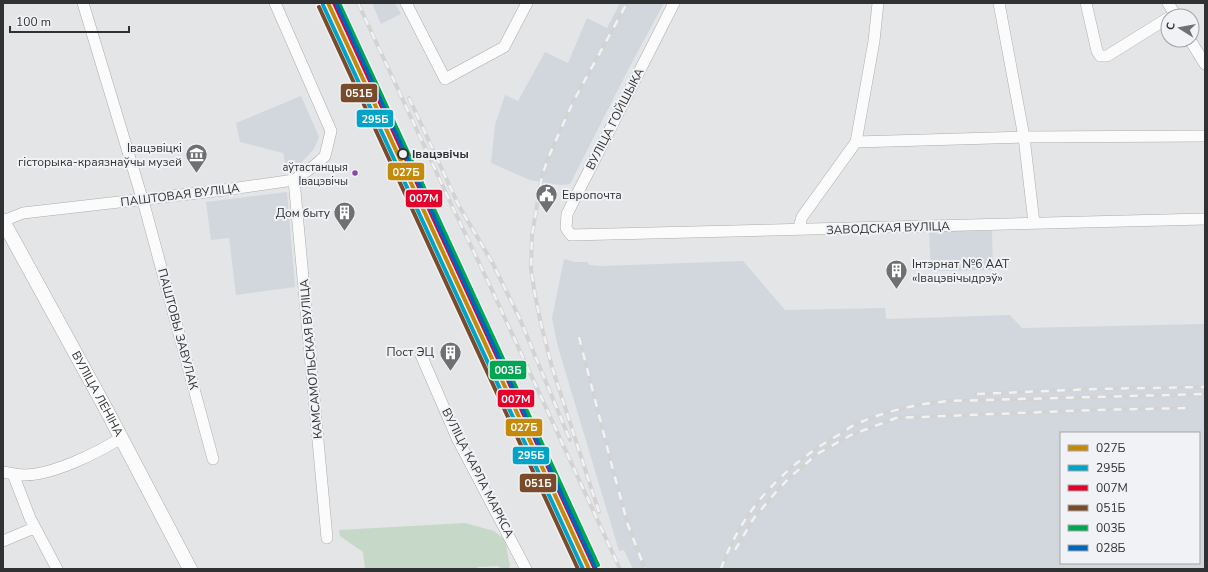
<svg xmlns="http://www.w3.org/2000/svg" width="1208" height="572" font-family="'Nunito Sans',sans-serif">
	<style>
		.built { fill: #d2d7dd; fill-rule: evenodd }
		.green { fill: #c6d8c8 }
		.lines { fill: none; stroke-linecap: round; stroke-linejoin: round }
		.minor-casing { stroke: #abacae; stroke-width: 12 }
		.major-casing { stroke: #abacae; stroke-width: 15 }
		.minor { stroke: #fbfbfb; stroke-width: 11 }
		.major { stroke: #fbfbfb; stroke-width: 14 }
		.rail-casing { stroke: #d3d3d3; stroke-width: 4 }
		.rail { stroke: #f0f2f5; stroke-width: 2.5; stroke-dasharray: 8; stroke-linecap: butt }
		.rail-1-casing { stroke: #f0f2f5; stroke-width: 7 }
		.rail-2-casing { stroke: #f0f2f5; stroke-width: 7 }
		.rail-3-casing { stroke: #f0f2f5; stroke-width: 7 }
		.rail-4-casing { stroke: #f0f2f5; stroke-width: 7 }
		.rail-5-casing { stroke: #f0f2f5; stroke-width: 7 }
		.rail-6-casing { stroke: #f0f2f5; stroke-width: 7 }
		.rail-1 { stroke: #c5890c; stroke-width: 4 }
		.rail-2 { stroke: #02a3c6; stroke-width: 4 }
		.rail-3 { stroke: #e4002b; stroke-width: 4 }
		.rail-4 { stroke: #7a4b2a; stroke-width: 4 }
		.rail-5 { stroke: #00a651; stroke-width: 4 }
		.rail-6 { stroke: #0065bd; stroke-width: 4 }
		.stop-dot { fill: #f0f2f5; stroke: #303132; stroke-width: 2 }
		.bus-dot { fill: #8e44ad; stroke: #f0f2f5; stroke-width: 1.5 }
		.labels { text-anchor: middle; dominant-baseline: central; stroke-width: 4; stroke-linejoin: round; paint-order: stroke }
		.bus-label { font-size: 11px; fill: #303132; stroke: #f0f2f5; text-anchor: end }
		.street-label { font-size: 12px; fill: #303132; stroke: #f0f2f5 }
		.poi-label { font-size: 12px; fill: #303132; stroke: #f0f2f5; text-anchor: end }
		.stop-label { font-size: 12px; font-weight: bold; fill: #303132; stroke: #f0f2f5; text-anchor: start }
		.line-badge { stroke: #f0f2f5; stroke-width: 1.5 }
		.badge-label { font-size: 11px; text-anchor: middle; font-weight: bold; fill: #fff }
	</style>
	<rect width="100%" height="100%" fill="#e3e5e7"/>
	<!-- built -->
	<path class="built" d="M372 3H395L401 14 381 24Z
		M620 3H664L629 68 570 184 560 185 530 180 491 163 495 125 505 95 518 101 545 52 568 63 587 18 607 28Z
		M301 96 319 137 314 149 301 163 287 171 283 153 240 142 236 123Z
		M287 192 295 287 236 295 229 238 211 240 206 202Z
		M929 231H992L993 270 931 271Z
		M564 259 575 262H588L589 265 602 266 743 261 785 310 885 308 886 319 1010 315 1022 328 1205 324V569H633L624 550 619 551 558 347 552 318ZM1061 433H1199V563H1061Z"/>
	<!-- green -->
	<path class="green" d="M465 523 494 531 505 540 510 566 508 569H503L497 566 478 567 476 569H365L363 552 340 536 339 530Z"/>
	<g class="lines">
		<defs>
			<path id="minor" d="M83 3 145 208 213 459
				M406 3 445 79 504 47 527 3
				M674 3 567 214 566 228 571 235 1205 219
				M999 3 1024 137 1034 223
				M1086 3 1097 51 1100 56H1107L1168 18
				M1168 3 1176 16
				M1190 40 1205 64
				M856 142 1024 137 1205 136
				M294 180 327 538
				M3 221 23 213 224 190 294 180 314 166 325 156 331 131 275 3
				M798 230 802 217 856 142 874 41 878 3
				M421 355 458 440 526 569
				M3 472C10 473 17 475 24 475 53 475 97 453 121 438
				M13 474 30 518 57 569
				M3 541 34 528"/>
			<g id="major">
				<path id="s1" d="M3 221 106 409 190 569"/>
			</g>
		</defs>
		<!-- minor casing -->
		<use href="#minor" class="minor-casing"/>
		<!-- major casing -->
		<use href="#major" class="major-casing"/>
		<!-- minor -->
		<use href="#minor" class="minor"/>
		<!-- major -->
		<use href="#major" class="major"/>
		<defs>
			<path id="rail" d="M358 3 453 208 492 290 620 569
				M409 98 459 206 492 262 519 317 570 440
				M579 337 613 470 628 525 645 569
				M977 394 1094 389 1205 387
				M599 512 552 367 541 324 535 295 531 269 532 235 542 176 548 158 573 102 627 3
				M735 550 754 518 776 492 789 478 817 454 851 435 896 418 1093 410 1188 408
				M721 569C741 511 783 467 835 437 844 432 852 425 861 422 875 416 890 411 905 408 918 404 933 403 947 401L1205 394"/>
		</defs>
		<!-- rail casing -->
		<use href="#rail" class="rail-casing"/>
		<!-- rail -->
		<use href="#rail" class="rail"/>
		<defs>
			<path id="rail-1" d="M328 3 589 569"/>
			<path id="rail-2" d="M323 5 583 569"/>
			<path id="rail-3" d="M334 3 594 567"/>
			<path id="rail-4" d="M319 7 578 569"/>
			<path id="rail-5" d="M339 3 598 565"/>
			<path id="rail-6" d="M336 3 596 569"/>
		</defs>
		<!-- rail-1 casing -->
		<use href="#rail-1" class="rail-1-casing"/>
		<!-- rail-2 casing -->
		<use href="#rail-2" class="rail-2-casing"/>
		<!-- rail-3 casing -->
		<use href="#rail-3" class="rail-3-casing"/>
		<!-- rail-4 casing -->
		<use href="#rail-4" class="rail-4-casing"/>
		<!-- rail-5 casing -->
		<use href="#rail-5" class="rail-5-casing"/>
		<!-- rail-6 casing -->
		<use href="#rail-6" class="rail-6-casing"/>
		<!-- rail-1 -->
		<use href="#rail-1" class="rail-1"/>
		<!-- rail-2 -->
		<use href="#rail-2" class="rail-2"/>
		<!-- rail-3 -->
		<use href="#rail-3" class="rail-3"/>
		<!-- rail-4 -->
		<use href="#rail-4" class="rail-4"/>
		<!-- rail-5 -->
		<use href="#rail-5" class="rail-5"/>
		<!-- rail-6 -->
		<use href="#rail-6" class="rail-6"/>
	</g>
	<!-- icons -->
	<defs>
		<symbol id="museum-pin" viewBox="-11 -11 22 30"><path d="M0 17L-7.5 6A9.5 9.5 0 1 1 7.5 6Z" fill="#6f7071" stroke="#f0f2f5"/><path d="M0-6L6-3V-2H-6V-3ZM-5-1h2V3h-2ZM-1-1h2V3h-2ZM3-1h2V3H3ZM-6 4H6V6H-6Z" fill="#fff"/></symbol>
		<symbol id="civic-pin" viewBox="-11 -11 22 30"><path d="M0 17L-7.5 6A9.5 9.5 0 1 1 7.5 6Z" fill="#6f7071" stroke="#f0f2f5"/><path d="M-.6-6.5H3V-4.5H.6V-3L4-1V1h2V6H-6V1h2V-1L-.6-3ZM-1.2 2.5V6h2.4V2.5Z" fill="#fff"/></symbol>
		<symbol id="building-pin" viewBox="-11 -11 22 30"><path d="M0 17L-7.5 6A9.5 9.5 0 1 1 7.5 6Z" fill="#6f7071" stroke="#f0f2f5"/><path d="M-4-6H4V6H1V3H-1V6H-4ZM-2.5-4.3h1.7v1.8h-1.7ZM.8-4.3h1.7v1.8H.8ZM-2.5-1h1.7V.8h-1.7ZM.8-1h1.7V.8H.8Z" fill="#fff"/></symbol>
	</defs>
	<g fill-rule="evenodd">
		<use href="#museum-pin" x="184" y="142" width="25" height="34"/>
		<use href="#civic-pin" x="534" y="182" width="25" height="34"/>
		<use href="#building-pin" x="332" y="200" width="25" height="34"/>
		<use href="#building-pin" x="884" y="258" width="25" height="34"/>
		<use href="#building-pin" x="438" y="340" width="25" height="34"/>
	</g>
	<!-- markers -->
	<circle class="stop-dot" cx="403" cy="154" r="5"/>
	<circle class="bus-dot" cx="355" cy="173" r="3.5"/>
	<g class="labels">
		<!-- bus labels -->
		<g class="bus-label">
			<text x="348" y="167">аўтастанцыя<tspan x="348" dy="14">Івацэвічы</tspan></text>
		</g>
		<!-- street labels -->
		<g class="street-label">
			<text transform="translate(615 119) rotate(-63)">ВУЛІЦА ГОЙШЫКА</text>
			<text transform="translate(180 195) rotate(-7)">ПАШТОВАЯ ВУЛІЦА</text>
			<text transform="translate(888 228) rotate(-2)">ЗАВОДСКАЯ ВУЛІЦА</text>
			<text transform="translate(178 329) rotate(75)">ПАШТОВЫ ЗАВУЛАК</text>
			<text transform="translate(311 359) rotate(-95)">КАМСАМОЛЬСКАЯ ВУЛІЦА</text>
			<text stroke="none"><textPath href="#s1" startOffset="197">ВУЛІЦА ЛЕНІНА</textPath></text>
			<text transform="translate(478 473) rotate(63)">ВУЛІЦА КАРЛА МАРКСА</text>
		</g>
		<!-- poi labels -->
		<g class="poi-label">
			<text x="182" y="148">Івацэвіцкі<tspan x="182" dy="14">гісторыка-краязнаўчы музей</tspan></text>
			<text x="562" y="195" text-anchor="start">Европочта</text>
			<text x="330" y="213">Дом быту</text>
			<text x="912" y="264" text-anchor="start">Інтэрнат №6 ААТ<tspan x="912" dy="14">«Івацэвічыдрэў»</tspan></text>
			<text x="434" y="352">Пост ЭЦ</text>
		</g>
		<!-- stop labels -->
		<g class="stop-label">
			<text x="412" y="154">Івацэвічы</text>
		</g>
	</g>
	<g class="line-badge">
		<rect x="340" y="83" width="38" height="20" rx="4" fill="#7a4b2a"/>
		<rect x="356" y="109" width="38" height="19" rx="4" fill="#02a3c6"/>
		<rect x="387" y="162" width="38" height="19" rx="4" fill="#c5890c"/>
		<rect x="405" y="189" width="38" height="19" rx="4" fill="#e4002b"/>
		<rect x="489" y="360" width="38" height="20" rx="4" fill="#00a651"/>
		<rect x="497" y="389" width="38" height="19" rx="4" fill="#e4002b"/>
		<rect x="505" y="418" width="38" height="19" rx="4" fill="#c5890c"/>
		<rect x="512" y="446" width="38" height="19" rx="4" fill="#02a3c6"/>
		<rect x="519" y="473" width="38" height="20" rx="4" fill="#7a4b2a"/>
	</g>
	<g class="badge-label">
		<text x="359" y="97">051Б</text>
		<text x="375" y="123">295Б</text>
		<text x="406" y="176">027Б</text>
		<text x="424" y="202">007М</text>
		<text x="508" y="374">003Б</text>
		<text x="516" y="403">007М</text>
		<text x="524" y="431">027Б</text>
		<text x="531" y="459">295Б</text>
		<text x="538" y="487">051Б</text>
	</g>
	<!-- border -->
	<rect width="1208" height="572" fill="none" stroke="#303132" stroke-width="8"/>
	<!-- legend -->
	<rect x="1060" y="432" width="140" height="132" fill="#f0f2f5" stroke="#a3a5a7"/>
	<rect x="1068" y="445" width="20" height="6" fill="#c5890c" stroke="#a3a5a7"/>
	<text x="1096" y="452" font-size="12" fill="#303132">027Б</text>
	<rect x="1068" y="465" width="20" height="6" fill="#02a3c6" stroke="#a3a5a7"/>
	<text x="1096" y="472" font-size="12" fill="#303132">295Б</text>
	<rect x="1068" y="485" width="20" height="6" fill="#e4002b" stroke="#a3a5a7"/>
	<text x="1096" y="492" font-size="12" fill="#303132">007М</text>
	<rect x="1068" y="505" width="20" height="6" fill="#7a4b2a" stroke="#a3a5a7"/>
	<text x="1096" y="512" font-size="12" fill="#303132">051Б</text>
	<rect x="1068" y="525" width="20" height="6" fill="#00a651" stroke="#a3a5a7"/>
	<text x="1096" y="532" font-size="12" fill="#303132">003Б</text>
	<rect x="1068" y="545" width="20" height="6" fill="#0065bd" stroke="#a3a5a7"/>
	<text x="1096" y="552" font-size="12" fill="#303132">028Б</text>
	<!-- north arrow -->
	<g transform="translate(1180 28) rotate(281)"><circle r="19" fill="#f0f2f5" stroke="#a3a5a7"/>
	<path d="M0-3L7 15L0 10L-7 15Z" fill="#6f7071"/>
	<text y="-6" font-size="11" font-weight="bold" text-anchor="middle" fill="#303132">С</text>
	</g>
	<!-- scale -->
	<path d="M10 26v6h119v-6" fill="none" stroke="#303132" stroke-width="2"/>
	<text x="16" y="26" font-size="12" fill="#303132" stroke="#f0f2f5" stroke-width="3" paint-order="stroke">100 m</text>
</svg>
